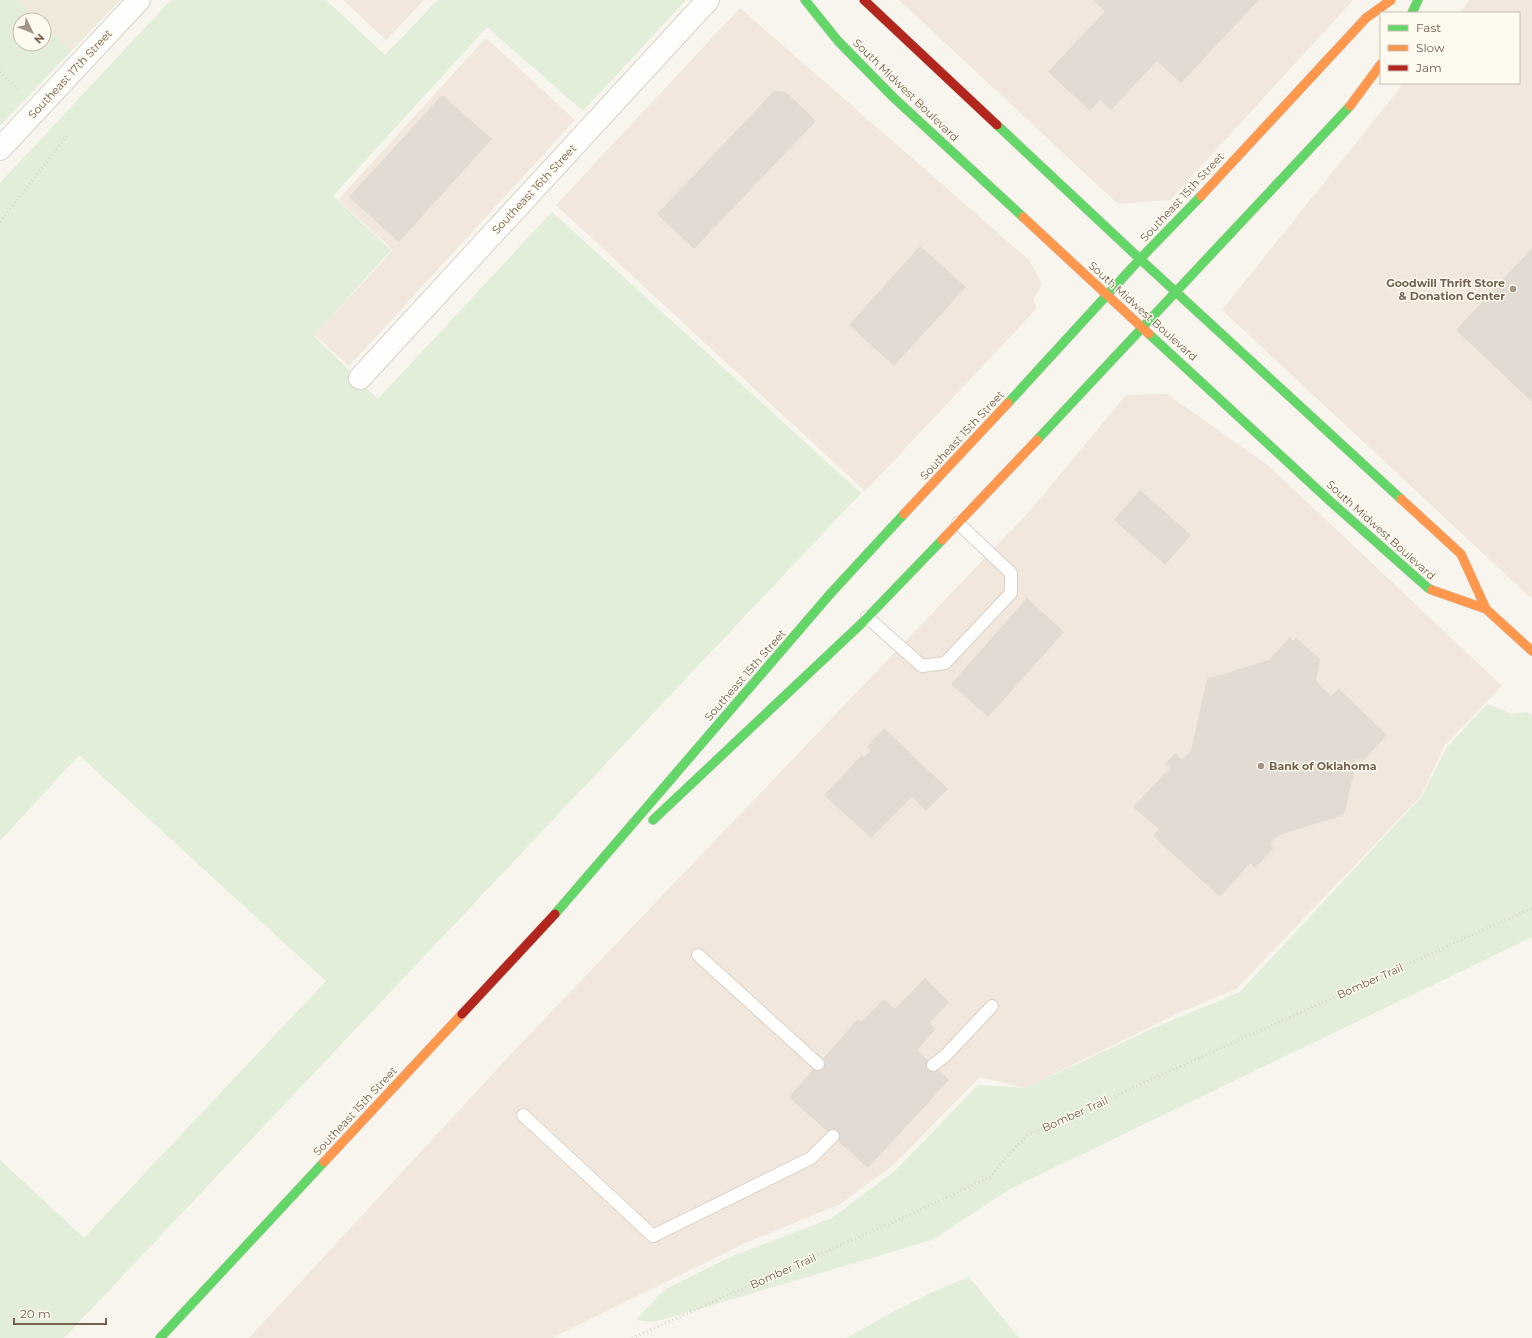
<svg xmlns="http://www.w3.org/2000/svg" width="1532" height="1338" font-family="Montserrat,sans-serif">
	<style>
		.residential { fill: #efe9db }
		.commercial { fill: #f1e7dc }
		.green { fill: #e2eed9 }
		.building { fill: #e1dbd3 }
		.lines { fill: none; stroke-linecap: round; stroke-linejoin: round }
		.lane-casing { stroke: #d7d2cb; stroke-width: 14 }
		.street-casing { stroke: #d7d2cb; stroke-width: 24 }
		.fast-casing { stroke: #d7d2cb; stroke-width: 10 }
		.slow-casing { stroke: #d7d2cb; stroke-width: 10 }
		.jam-casing { stroke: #d7d2cb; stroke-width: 10 }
		.path { stroke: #dad5cf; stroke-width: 2.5; stroke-dasharray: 1 3; stroke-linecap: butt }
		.lane { stroke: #fefefc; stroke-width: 12 }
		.street { stroke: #fefefc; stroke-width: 22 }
		.fast { stroke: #63d668; stroke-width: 9 }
		.slow { stroke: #ff974d; stroke-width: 9 }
		.jam { stroke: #b3261e; stroke-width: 9 }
		.poi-dot { fill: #a29586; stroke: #fefaf0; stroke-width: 1.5 }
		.labels { text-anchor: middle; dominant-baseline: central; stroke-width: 3; stroke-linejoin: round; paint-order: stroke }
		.street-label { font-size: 11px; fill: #74614f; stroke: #fefaf0 }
		.poi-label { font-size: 11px; font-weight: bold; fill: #74614f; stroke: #fefaf0; text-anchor: end }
	</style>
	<rect width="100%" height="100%" fill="#f7f5ed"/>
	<!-- residential -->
	<path class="residential" d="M17 0H120L71 51 44 25V20H38Z"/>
	<!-- commercial -->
	<path class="commercial" d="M343 0H424L386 40Z
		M899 0H1353L1170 200 1118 204Z
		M1470 0H1532V599L1222 310 1404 83H1519V13H1459Z
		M740 8 1029 260 1042 284 1033 300 1037 308 865 491 556 205Z
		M486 38 575 120 349 366 315 335 393 250 338 200Z
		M1167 394 1269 466 1502 686 1445 745 1421 796 1236 989 1181 1012 1025 1088 980 1077 893 1165 840 1204 743 1244 552 1338H249L513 1052 1030 511 1126 395Z"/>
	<!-- green -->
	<path class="green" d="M0 0H17L38 20H20V44H44V25L71 51 0 126Z
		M171 0H326L385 55 438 0H686L583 111 487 27 333 196 391 250 314 336 378 399 552 212 861 493 64 1338H0V1160L84 1238 326 981 79 755 0 841V183Z
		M1487 704 1512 714 1527 712 1532 716V937L1010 1189 932 1240 655 1322 636 1320 664 1290 730 1257 832 1218 896 1170 978 1085 1025 1088 1156 1027 1240 992 1422 796 1447 747Z
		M969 1277 1019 1338H847C887 1315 926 1293 969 1277Z"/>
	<!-- building -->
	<path class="building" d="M1093 0H1259L1181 83 1157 61 1111 110 1100 100 1090 111 1048 72 1105 11Z
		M774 91 786 92 816 121 694 249 657 214Z
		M442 95 492 139 399 242 349 197Z
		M920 246 966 287 894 366 849 325Z
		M1532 248V402L1456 330Z
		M1140 490 1191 535 1165 565 1114 520Z
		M1027 598 1064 632 988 717 951 684Z
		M1290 637 1293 641 1296 638 1320 659 1316 681 1331 696 1339 689 1387 735 1364 760 1357 759 1344 815 1279 835 1270 843 1274 848 1255 868 1250 863 1220 897 1153 836 1159 829 1133 807 1170 768 1165 764 1175 753 1182 760 1191 751 1207 679 1269 660Z
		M884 728 948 789 926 811 912 797 871 838 824 795 862 755 864 757 871 750 867 747Z
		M925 978 949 1002 930 1023 936 1029 917 1050 949 1080 868 1168 789 1097 858 1019 861 1022 884 999 895 1009Z"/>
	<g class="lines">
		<defs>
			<path id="lane" d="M867 617 922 666 945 663 1011 593V573L958 523
				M698 955 818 1064
				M933 1065 945 1056 992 1006
				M523 1115 653 1236 811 1158 833 1136"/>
			<path id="street" d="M0 149 139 0
				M360 378 708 0"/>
			<path id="fast" d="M805 0 838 41 894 98 1023 217
				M1412 13 1418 0
				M997 125 1140 259 1401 499
				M1149 334 1331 502 1428 588 1432 590
				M1008 403 1140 259 1201 196
				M1037 440 1350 106
				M653 820 861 624 942 540
				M555 914 831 593 904 514
				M160 1338 324 1162"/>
			<path id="slow" d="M1350 106 1381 64
				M1201 196 1366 18 1391 0
				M1023 217 1149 334
				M1401 499 1461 554 1486 609 1532 651
				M904 514 1008 403
				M942 540 1037 440
				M1432 590 1486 609
				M324 1162 462 1014"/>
			<path id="jam" d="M864 0 997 125
				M462 1014 555 914"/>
		</defs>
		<!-- lane casing -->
		<use href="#lane" class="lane-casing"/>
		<!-- street casing -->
		<use href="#street" class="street-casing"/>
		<!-- fast casing -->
		<use href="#fast" class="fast-casing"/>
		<!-- slow casing -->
		<use href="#slow" class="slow-casing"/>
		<!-- jam casing -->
		<use href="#jam" class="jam-casing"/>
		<!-- path -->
		<path class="path" d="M0 72 18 89
			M0 222 67 136
			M632 1338 922 1209 990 1177 1010 1153 1028 1135 1532 908"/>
		<!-- lane -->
		<use href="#lane" class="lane"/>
		<!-- street -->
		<use href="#street" class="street"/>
		<!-- fast -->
		<use href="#fast" class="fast"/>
		<!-- slow -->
		<use href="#slow" class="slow"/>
		<!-- jam -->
		<use href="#jam" class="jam"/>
	</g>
	<!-- markers -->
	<g class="poi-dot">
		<circle cx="1513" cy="289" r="4"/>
		<circle cx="1261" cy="766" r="4"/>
	</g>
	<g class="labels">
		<!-- street labels -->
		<g class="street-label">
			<text transform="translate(70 74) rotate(-47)">Southeast 17th Street</text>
			<text transform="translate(906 90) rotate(44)">South Midwest Boulevard</text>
			<text transform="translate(534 189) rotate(-47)">Southeast 16th Street</text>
			<text transform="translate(1182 197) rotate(-47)">Southeast 15th Street</text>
			<text transform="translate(1143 311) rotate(42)">South Midwest Boulevard</text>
			<text transform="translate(962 435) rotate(-47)">Southeast 15th Street</text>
			<text transform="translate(1381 530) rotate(42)">South Midwest Boulevard</text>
			<text transform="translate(745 675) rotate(-49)">Southeast 15th Street</text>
			<text transform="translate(1370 981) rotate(-24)">Bomber Trail</text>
			<text transform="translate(355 1111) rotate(-47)">Southeast 15th Street</text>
			<text transform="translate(1075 1114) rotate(-24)">Bomber Trail</text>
			<text transform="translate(783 1271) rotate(-24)">Bomber Trail</text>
		</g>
		<!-- poi labels -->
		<g class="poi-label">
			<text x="1505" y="283">Goodwill Thrift Store<tspan x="1505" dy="13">&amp; Donation Center</tspan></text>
			<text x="1269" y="766" text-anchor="start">Bank of Oklahoma</text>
		</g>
	</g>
	<!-- legend -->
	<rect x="1380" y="12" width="140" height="72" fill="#fefaf0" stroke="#c7bdb0"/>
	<rect x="1388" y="25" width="20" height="6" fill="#63d668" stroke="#c7bdb0"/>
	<text x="1416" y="32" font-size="12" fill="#74614f">Fast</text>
	<rect x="1388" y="45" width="20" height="6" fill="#ff974d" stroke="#c7bdb0"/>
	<text x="1416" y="52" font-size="12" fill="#74614f">Slow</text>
	<rect x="1388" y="65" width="20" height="6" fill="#b3261e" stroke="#c7bdb0"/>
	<text x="1416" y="72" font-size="12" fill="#74614f">Jam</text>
	<!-- north arrow -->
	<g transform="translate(32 32) rotate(133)"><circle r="19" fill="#fefaf0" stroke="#c7bdb0"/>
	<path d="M0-3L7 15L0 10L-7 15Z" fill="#a29586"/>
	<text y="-6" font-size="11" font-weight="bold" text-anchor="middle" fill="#74614f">N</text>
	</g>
	<!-- scale -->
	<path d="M14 1318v6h92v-6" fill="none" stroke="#74614f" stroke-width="2"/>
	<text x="20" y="1318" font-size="12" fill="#74614f" stroke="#fefaf0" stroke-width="3" paint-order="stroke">20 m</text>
</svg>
